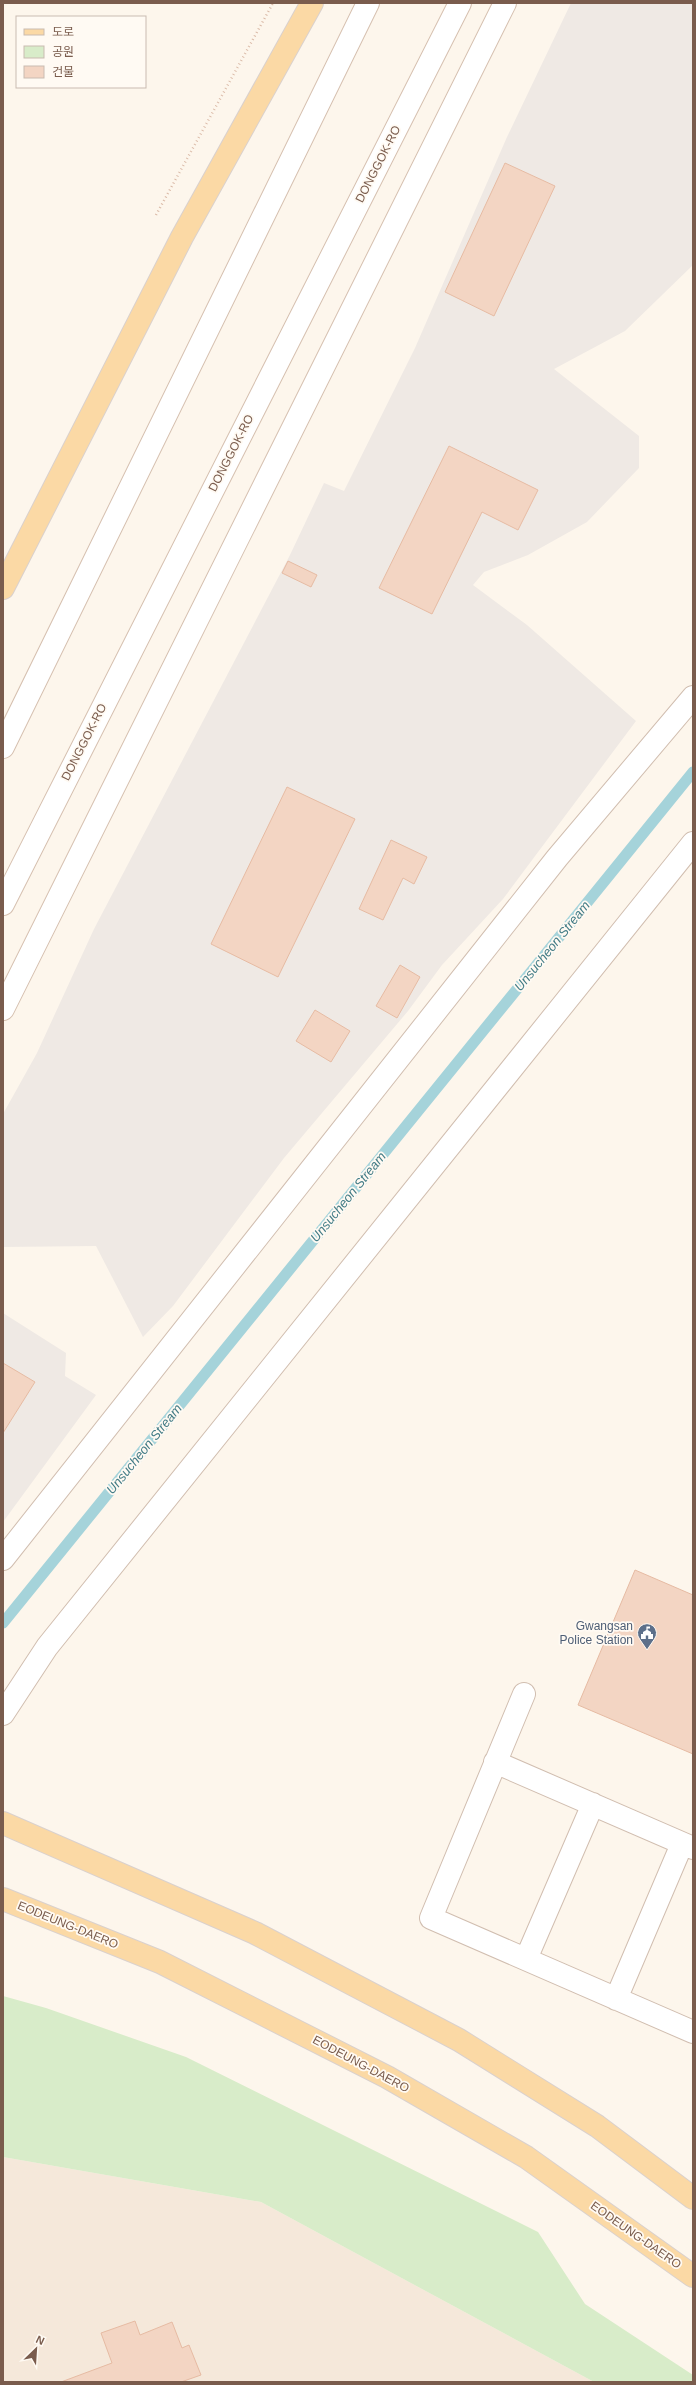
<svg xmlns="http://www.w3.org/2000/svg" width="696" height="2385" font-family="Helvetica,'Noto Sans KR',sans-serif">
	<style>
		.residential { fill: #f5e8da }
		.industrial { fill: #efe9e4 }
		.green { fill: #d8ecc9 }
		.lines { fill: none; stroke-linecap: round; stroke-linejoin: round }
		.stream { stroke: #a5d3da; stroke-width: 11 }
		.building { fill: #f3d5c3; stroke: #e6bba3 }
		.lane-casing { stroke: #d1beb0; stroke-width: 24 }
		.street-casing { stroke: #d1beb0; stroke-width: 24 }
		.secondary-casing { stroke: #d6c0b0; stroke-width: 24 }
		.primary-casing { stroke: #dad1cd; stroke-width: 24 }
		.path { stroke: #d9b8a5; stroke-width: 2.5; stroke-dasharray: 1 3; stroke-linecap: butt }
		.lane { stroke: #fff; stroke-width: 22 }
		.street { stroke: #fff; stroke-width: 22 }
		.secondary { stroke: #fff; stroke-width: 22 }
		.primary { stroke: #fbd9a5; stroke-width: 22 }
		.labels { text-anchor: middle; dominant-baseline: central; stroke-width: 3.5; stroke-linejoin: round; paint-order: stroke }
		.street-label { font-size: 12px; fill: #7a5c4d; stroke: #fffaf3 }
		.service-label { font-size: 12px; fill: #4e5e75; stroke: #fffaf3; text-anchor: end }
		.water-label { font-size: 13px; font-style: italic; fill: #437c86; stroke: #fffaf3 }
	</style>
	<rect width="100%" height="100%" fill="#fdf6ec"/>
	<!-- residential -->
	<path class="residential" d="M3 2157 261 2202 594 2382H3Z"/>
	<!-- industrial -->
	<path class="industrial" d="M571 3H693V265L625 331 554 369 639 436V468L587 522 528 555 484 572 473 585 527 625 636 721 503 899 442 965 408 1011 284 1158 173 1306 143 1337 96 1246 3 1247V1114L37 1053 94 929 290 555 324 483 344 491 415 348 507 137Z
		M3 1313 66 1353 65 1376 96 1395 3 1522Z"/>
	<!-- green -->
	<path class="green" d="M3 1996 46 2008 186 2057 538 2232 585 2304 693 2375V2382H594L261 2202 3 2157Z"/>
	<g class="lines">
		<!-- stream -->
		<path class="stream" d="M3 1623 693 772"/>
	</g>
	<!-- building -->
	<path class="building" d="M505 163 555 186 494 316 445 292Z
		M449 446 538 490 518 530 482 512 432 614 379 588Z
		M288 561 317 575 311 587 282 573Z
		M287 787 355 819 278 977 211 944Z
		M391 840 427 857 414 884 403 878 383 920 359 909Z
		M400 965 420 977 397 1018 376 1006Z
		M315 1010 350 1031 331 1062 296 1041Z
		M3 1363 35 1382 3 1433Z
		M635 1570 693 1595V1754L578 1705Z
		M135 2321 140 2335 172 2322 182 2348 189 2345 201 2375 181 2382H61L112 2363 101 2333Z"/>
	<g class="lines">
		<defs>
			<path id="lane" d="M524 1694 431 1918 693 2032
				M495 1762 693 1848
				M526 1959 593 1804
				M616 1999 682 1844"/>
			<path id="street" d="M3 1559 557 858 693 697
				M3 1714 47 1647 693 843"/>
			<path id="secondary" d="M3 747 368 3
				M3 904 460 3
				M3 1009 505 3"/>
			<path id="primary" d="M3 588 182 237 312 3
				M3 1823 255 1933 459 2040 597 2126 693 2198
				M3 1899 160 1962 387 2077 526 2157 693 2276"/>
		</defs>
		<!-- lane casing -->
		<use href="#lane" class="lane-casing"/>
		<!-- street casing -->
		<use href="#street" class="street-casing"/>
		<!-- secondary casing -->
		<use href="#secondary" class="secondary-casing"/>
		<!-- primary casing -->
		<use href="#primary" class="primary-casing"/>
		<!-- path -->
		<path class="path" d="M156 215 273 3"/>
		<!-- lane -->
		<use href="#lane" class="lane"/>
		<!-- street -->
		<use href="#street" class="street"/>
		<!-- secondary -->
		<use href="#secondary" class="secondary"/>
		<!-- primary -->
		<use href="#primary" class="primary"/>
	</g>
	<!-- icons -->
	<defs>
		<symbol id="civic-pin" viewBox="-11 -11 22 30"><path d="M0 17L-7.5 6A9.5 9.5 0 1 1 7.5 6Z" fill="#5c6f8a" stroke="#fffaf3"/><path d="M-.6-6.5H3V-4.5H.6V-3L4-1V1h2V6H-6V1h2V-1L-.6-3ZM-1.2 2.5V6h2.4V2.5Z" fill="#fff"/></symbol>
	</defs>
	<g fill-rule="evenodd">
		<use href="#civic-pin" x="636" y="1622" width="22" height="30"/>
	</g>
	<g class="labels">
		<!-- street labels -->
		<g class="street-label">
			<text transform="translate(378 164) rotate(-63)">DONGGOK-RO</text>
			<text transform="translate(231 453) rotate(-63)">DONGGOK-RO</text>
			<text transform="translate(84 742) rotate(-63)">DONGGOK-RO</text>
			<text transform="translate(68 1925) rotate(22)">EODEUNG-DAERO</text>
			<text transform="translate(361 2064) rotate(28)">EODEUNG-DAERO</text>
			<text transform="translate(636 2235) rotate(35)">EODEUNG-DAERO</text>
		</g>
		<!-- service labels -->
		<g class="service-label">
			<text x="633" y="1626">Gwangsan<tspan x="633" dy="14">Police Station</tspan></text>
		</g>
		<!-- water labels -->
		<g class="water-label">
			<text transform="translate(552 946) rotate(-51)">Unsucheon Stream</text>
			<text transform="translate(348 1197) rotate(-51)">Unsucheon Stream</text>
			<text transform="translate(144 1449) rotate(-51)">Unsucheon Stream</text>
		</g>
	</g>
	<!-- border -->
	<rect width="696" height="2385" fill="none" stroke="#7a5c4d" stroke-width="8"/>
	<!-- legend -->
	<rect x="16" y="16" width="130" height="72" fill="#fffaf3" stroke="#cabbb1"/>
	<rect x="24" y="29" width="20" height="6" fill="#fbd9a5" stroke="#cabbb1"/>
	<text x="52" y="36" font-size="12" fill="#7a5c4d">도로</text>
	<rect x="24" y="46" width="20" height="12" fill="#d8ecc9" stroke="#cabbb1"/>
	<text x="52" y="56" font-size="12" fill="#7a5c4d">공원</text>
	<rect x="24" y="66" width="20" height="12" fill="#f3d5c3" stroke="#cabbb1"/>
	<text x="52" y="76" font-size="12" fill="#7a5c4d">건물</text>
	<!-- north arrow -->
	<g transform="translate(36 2349) rotate(25)" stroke="#fffaf3" stroke-width="3" paint-order="stroke">
	<path d="M0-3L7 15L0 10L-7 15Z" fill="#7a5c4d"/>
	<text y="-6" font-size="11" font-weight="bold" text-anchor="middle" fill="#7a5c4d">N</text>
	</g>
</svg>
